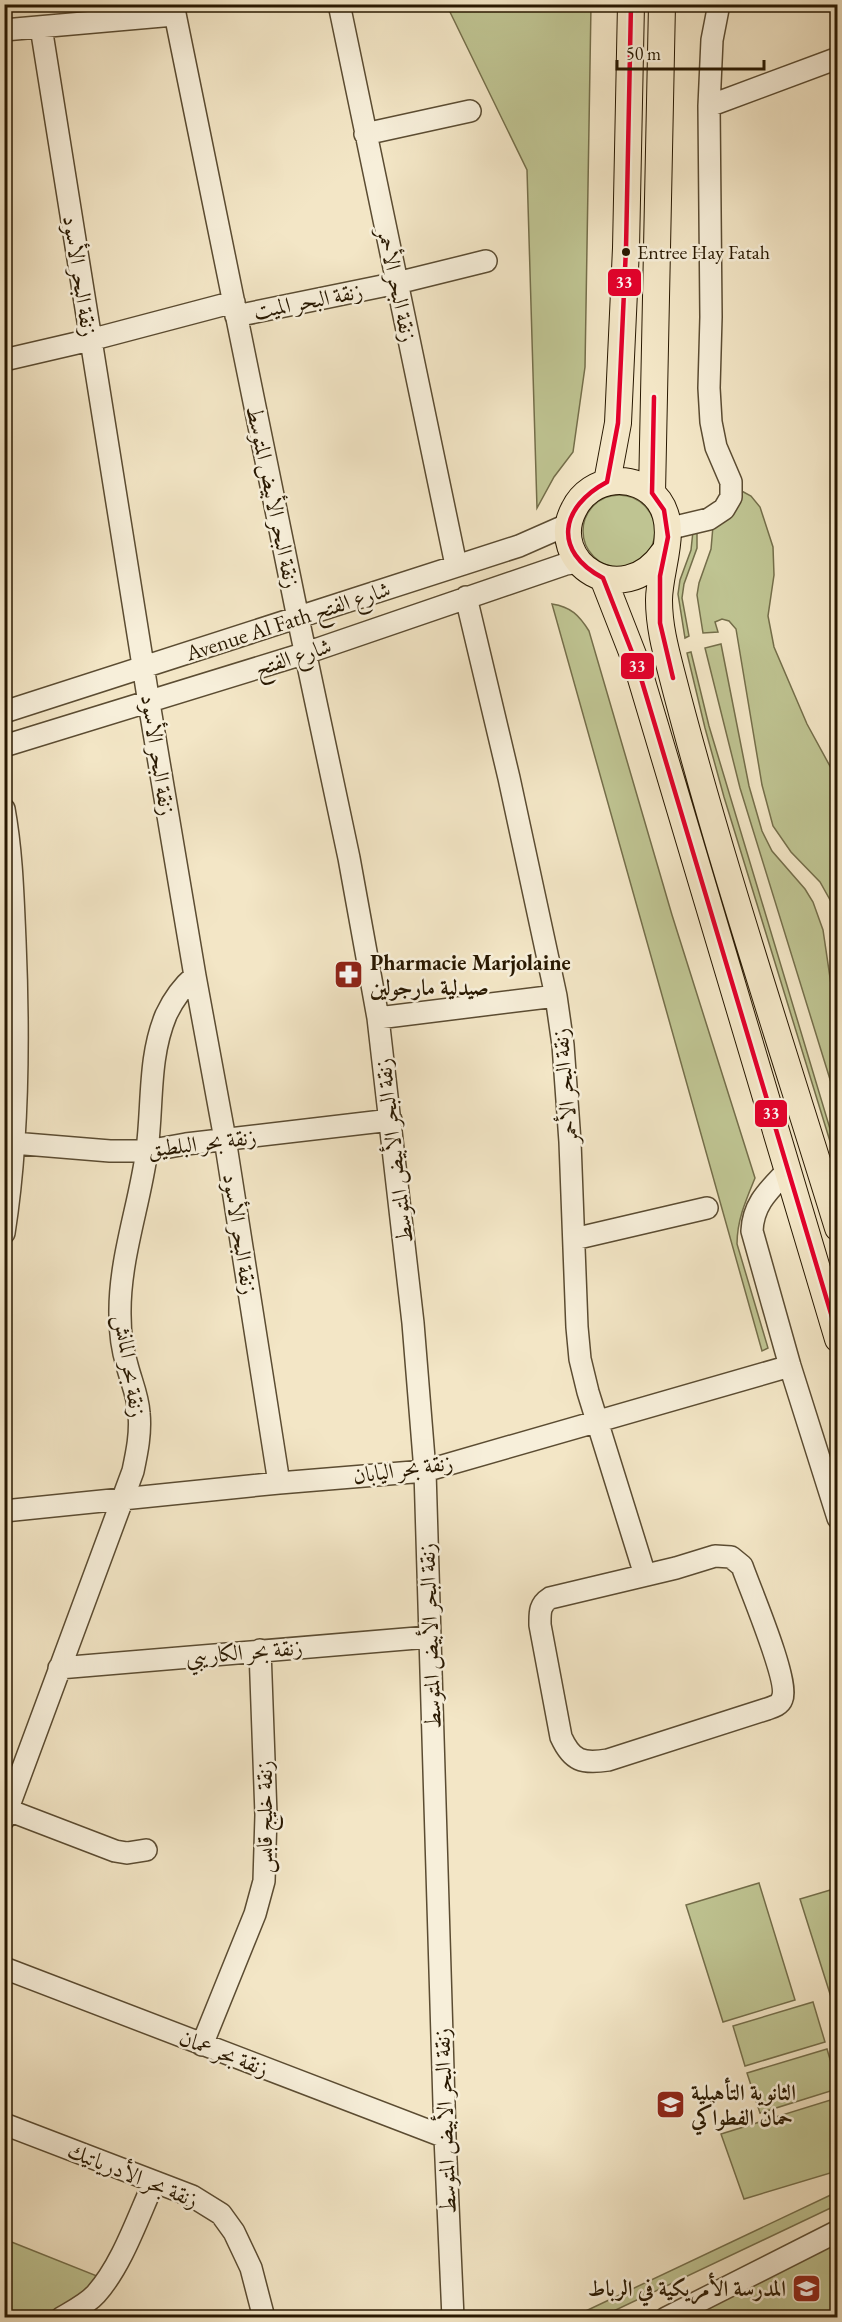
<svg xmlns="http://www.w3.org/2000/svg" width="842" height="2322" font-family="'EB Garamond',Amiri,serif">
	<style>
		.green { fill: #bfc492; stroke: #746e4a; stroke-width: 1.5 }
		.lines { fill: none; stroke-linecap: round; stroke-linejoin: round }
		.minor-casing { stroke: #5b4c32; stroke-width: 24 }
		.major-casing { stroke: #281801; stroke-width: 28 }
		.minor { stroke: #f7efda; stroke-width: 21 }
		.major { stroke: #f3e6c6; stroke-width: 26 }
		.bus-1-casing { stroke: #f7efda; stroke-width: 9 }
		.bus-1 { stroke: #e4002b; stroke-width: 4.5 }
		.bus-dot { fill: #281801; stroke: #f7efda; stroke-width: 2 }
		.labels { text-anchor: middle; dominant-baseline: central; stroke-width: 5; stroke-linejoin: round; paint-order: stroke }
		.bus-label { font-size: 20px; fill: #281801; stroke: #f7efda; text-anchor: start }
		.street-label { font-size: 22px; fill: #281801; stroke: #f7efda }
		.poi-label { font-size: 22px; font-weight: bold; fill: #281801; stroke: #f7efda; text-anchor: start }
		.line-badge { stroke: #f7efda; stroke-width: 2 }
		.badge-label { font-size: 16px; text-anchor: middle; font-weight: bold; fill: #fff }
	</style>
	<rect width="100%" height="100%" fill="#f3e6c6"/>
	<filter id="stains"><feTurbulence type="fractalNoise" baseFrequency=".00333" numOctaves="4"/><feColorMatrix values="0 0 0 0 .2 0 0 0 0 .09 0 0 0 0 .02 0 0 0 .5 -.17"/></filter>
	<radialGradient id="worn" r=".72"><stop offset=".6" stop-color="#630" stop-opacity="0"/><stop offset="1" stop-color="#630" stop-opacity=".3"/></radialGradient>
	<!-- green -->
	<path class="green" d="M434 5H591L585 367 573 452 554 477 537 508 527 170 449 10Z
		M738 489 751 496 760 507 773 547 774 575 768 616 774 647 807 724 837 779V923L834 907 820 882 791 852 773 826 762 785 736 629 729 621 722 619 715 622 718 632 703 633 697 595 699 583 711 549 713 526C732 519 733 507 738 489Z
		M583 531a36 36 0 1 1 72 0a36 36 0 1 1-72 0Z
		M697 530V548L684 584 682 598 689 636 685 638 678 594 680 580 691 550 693 531Z
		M552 604C571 607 579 615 589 631L672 915 755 1178C746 1200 737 1220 737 1244L768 1348 762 1351Z
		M721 644 749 786 762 831 772 851 805 889 813 902 823 930 837 1025V1102L740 788 705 648Z
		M691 652 709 726 837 1152V1164L724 797 705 728 687 653Z
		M759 1883 795 2000 723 2022 686 1905Z
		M837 1888H838L837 2016 800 1899Z
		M813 2002 825 2042 745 2066 733 2026Z
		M827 2049 837 2083V2089L760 2113 747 2073Z
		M837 2098V2171L744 2199 721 2134Z
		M837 2192V2205L601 2317H573Z
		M4 2239 97 2276C66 2317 54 2318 5 2317Z
		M837 2242V2317L679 2318Z"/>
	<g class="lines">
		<defs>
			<path id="minor" d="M173 4 298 618 349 858 378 1018 413 1323 425 1471 445 2137 453 2318
				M339 4 456 565
				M41 27 149 703 195 976 225 1139 279 1483
				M4 30 174 15
				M709 106 838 58
				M365 134 470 111
				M236 316 397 283 486 261
				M4 360 90 340 234 302
				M667 529 709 519 724 509 731 497V482L716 447 711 422 709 388 711 317 709 106 712 40 719 4
				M466 597 509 778 556 996 563 1045 570 1142 577 1327 580 1359 588 1392 645 1575
				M4 712 519 546 569 524
				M4 746 306 653 566 564 579 562
				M4 809C12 853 13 897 15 941 19 1036 19 1138 4 1233
				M378 1018 556 996
				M13 1143 110 1151H147L186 1144 391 1120
				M786 1172C769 1190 753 1204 752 1231L790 1366 838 1518
				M574 1239 707 1208
				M4 1511 279 1483 425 1471 790 1366
				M715 1556 731 1557 742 1566C750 1589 790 1682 782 1699 780 1705 773 1707 767 1709L608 1760C582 1764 572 1761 561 1737L540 1625C540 1613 539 1605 550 1598L676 1568Z
				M59 1668 429 1637
				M8 1810 115 1851 127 1853 146 1850
				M4 1819 133 1471C137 1452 141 1433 139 1413 138 1396 131 1381 127 1365 122 1349 120 1331 120 1315 119 1259 140 1204 147 1150 153 1105 148 1058 166 1015 173 1000 182 987 195 976
				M4 1968 445 2137
				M202 2045 255 1914 264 1881 266 1815 260 1650
				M4 2124 192 2196 221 2214 234 2232 251 2268 264 2318
				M61 2318C73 2311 87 2304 96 2294 122 2265 138 2217 154 2182
				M666 2318 838 2231"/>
			<path id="major" d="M607 482 618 423 626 248 631 4
				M652 493 662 4
				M664 552C622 613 546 562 574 509 590 476 637 471 659 501 679 529 659 569 659 600 659 625 665 648 671 671 719 858 781 1043 838 1228
				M603 578 637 665 838 1339"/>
		</defs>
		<!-- minor casing -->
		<use href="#minor" class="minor-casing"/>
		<!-- major casing -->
		<use href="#major" class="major-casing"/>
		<!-- minor -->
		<use href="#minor" class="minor"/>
		<!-- major -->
		<use href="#major" class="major"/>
		<defs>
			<path id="bus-1" d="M631 4 626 248 618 423 607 482C560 507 552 551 603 578L637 665 838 1337
				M654 397 652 493 664 510 668 537 660 576V623L673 678"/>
		</defs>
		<!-- bus-1 casing -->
		<use href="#bus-1" class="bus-1-casing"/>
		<!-- bus-1 -->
		<use href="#bus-1" class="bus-1"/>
	</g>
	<!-- icons -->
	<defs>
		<symbol id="pharmacy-square" viewBox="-11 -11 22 22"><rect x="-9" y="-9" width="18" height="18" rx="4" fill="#8f2418" stroke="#f7efda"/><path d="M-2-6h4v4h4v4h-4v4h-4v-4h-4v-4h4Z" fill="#fff"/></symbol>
		<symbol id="school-square" viewBox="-11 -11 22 22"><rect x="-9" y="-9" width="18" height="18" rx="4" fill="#8f2418" stroke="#f7efda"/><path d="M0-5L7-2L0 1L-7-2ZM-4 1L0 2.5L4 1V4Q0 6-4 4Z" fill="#fff"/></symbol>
	</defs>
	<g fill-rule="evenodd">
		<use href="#pharmacy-square" x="332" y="958" width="33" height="33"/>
		<use href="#school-square" x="654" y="2088" width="33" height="33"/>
		<use href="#school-square" x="790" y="2272" width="33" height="33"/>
	</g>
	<!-- markers -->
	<circle class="bus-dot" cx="626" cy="252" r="5"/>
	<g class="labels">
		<!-- bus labels -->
		<g class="bus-label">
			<text x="637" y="252">Entree Hay Fatah</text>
		</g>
		<!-- street labels -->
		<g class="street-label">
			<text transform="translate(80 276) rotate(81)">زنقة البحر الأسود</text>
			<text transform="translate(397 285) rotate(78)">زنقة البحر الأحمر</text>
			<text transform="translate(308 301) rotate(-11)">زنقة البحر الميت</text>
			<text transform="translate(273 497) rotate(78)">زنقة البحر الأبيض المتوسط</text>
			<text transform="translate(288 621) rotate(-18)">Avenue Al Fath شارع الفتح</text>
			<text transform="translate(293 657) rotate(-18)">شارع الفتح</text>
			<text transform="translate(158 755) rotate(81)">زنقة البحر الأسود</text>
			<text transform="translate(565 1086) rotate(-95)">زنقة البحر الأحمر</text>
			<text transform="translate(202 1143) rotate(-7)">زنقة بحر البلطيق</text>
			<text transform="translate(394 1151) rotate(-97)">زنقة البحر الأبيض المتوسط</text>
			<text transform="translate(240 1234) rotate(81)">زنقة البحر الأسود</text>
			<text transform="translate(130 1366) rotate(81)">زنقة بحر المانش</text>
			<text transform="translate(403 1469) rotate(-8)">زنقة بحر اليابان</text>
			<text transform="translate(430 1636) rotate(-92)">زنقة البحر الأبيض المتوسط</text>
			<text transform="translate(244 1652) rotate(-5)">زنقة بحر الكاريبي</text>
			<text transform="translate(264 1817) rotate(-90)">زنقة خليج قابس</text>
			<text transform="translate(224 2053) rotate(21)">زنقة بحر عمان</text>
			<text transform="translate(445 2121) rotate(-92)">زنقة البحر الأبيض المتوسط</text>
			<text transform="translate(133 2175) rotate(22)">زنقة بحر الأدرياتيك</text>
		</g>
		<!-- poi labels -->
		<g class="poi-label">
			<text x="370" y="962">Pharmacie Marjolaine<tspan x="370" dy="25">صيدلية مارجولين</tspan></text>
			<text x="691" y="2092">الثانوية التأهيلية<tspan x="691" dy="25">حمان الفطواكي</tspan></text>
			<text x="786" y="2288" text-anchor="end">المدرسة الأمريكية في الرباط</text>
		</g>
	</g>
	<g class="line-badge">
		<rect x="607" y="268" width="35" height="29" rx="6" fill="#e4002b"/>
		<rect x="620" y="652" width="35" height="28" rx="6" fill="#e4002b"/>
		<rect x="754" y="1099" width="34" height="29" rx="6" fill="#e4002b"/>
	</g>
	<g class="badge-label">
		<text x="624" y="288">33</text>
		<text x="637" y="672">33</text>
		<text x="771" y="1119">33</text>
	</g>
	<!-- margin -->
	<rect width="842" height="2322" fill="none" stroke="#f3e6c6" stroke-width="24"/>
	<rect x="6" y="6" width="830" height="2310" fill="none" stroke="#281801" stroke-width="3"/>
	<rect x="12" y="12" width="818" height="2298" fill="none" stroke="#281801" stroke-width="1.5"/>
	<!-- scale -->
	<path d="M617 60v9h147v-9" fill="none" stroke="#281801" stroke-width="3"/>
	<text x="626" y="60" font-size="18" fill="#281801" stroke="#f7efda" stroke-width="4.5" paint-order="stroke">50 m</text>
	<rect width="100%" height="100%" filter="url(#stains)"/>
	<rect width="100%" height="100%" fill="url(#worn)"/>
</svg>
